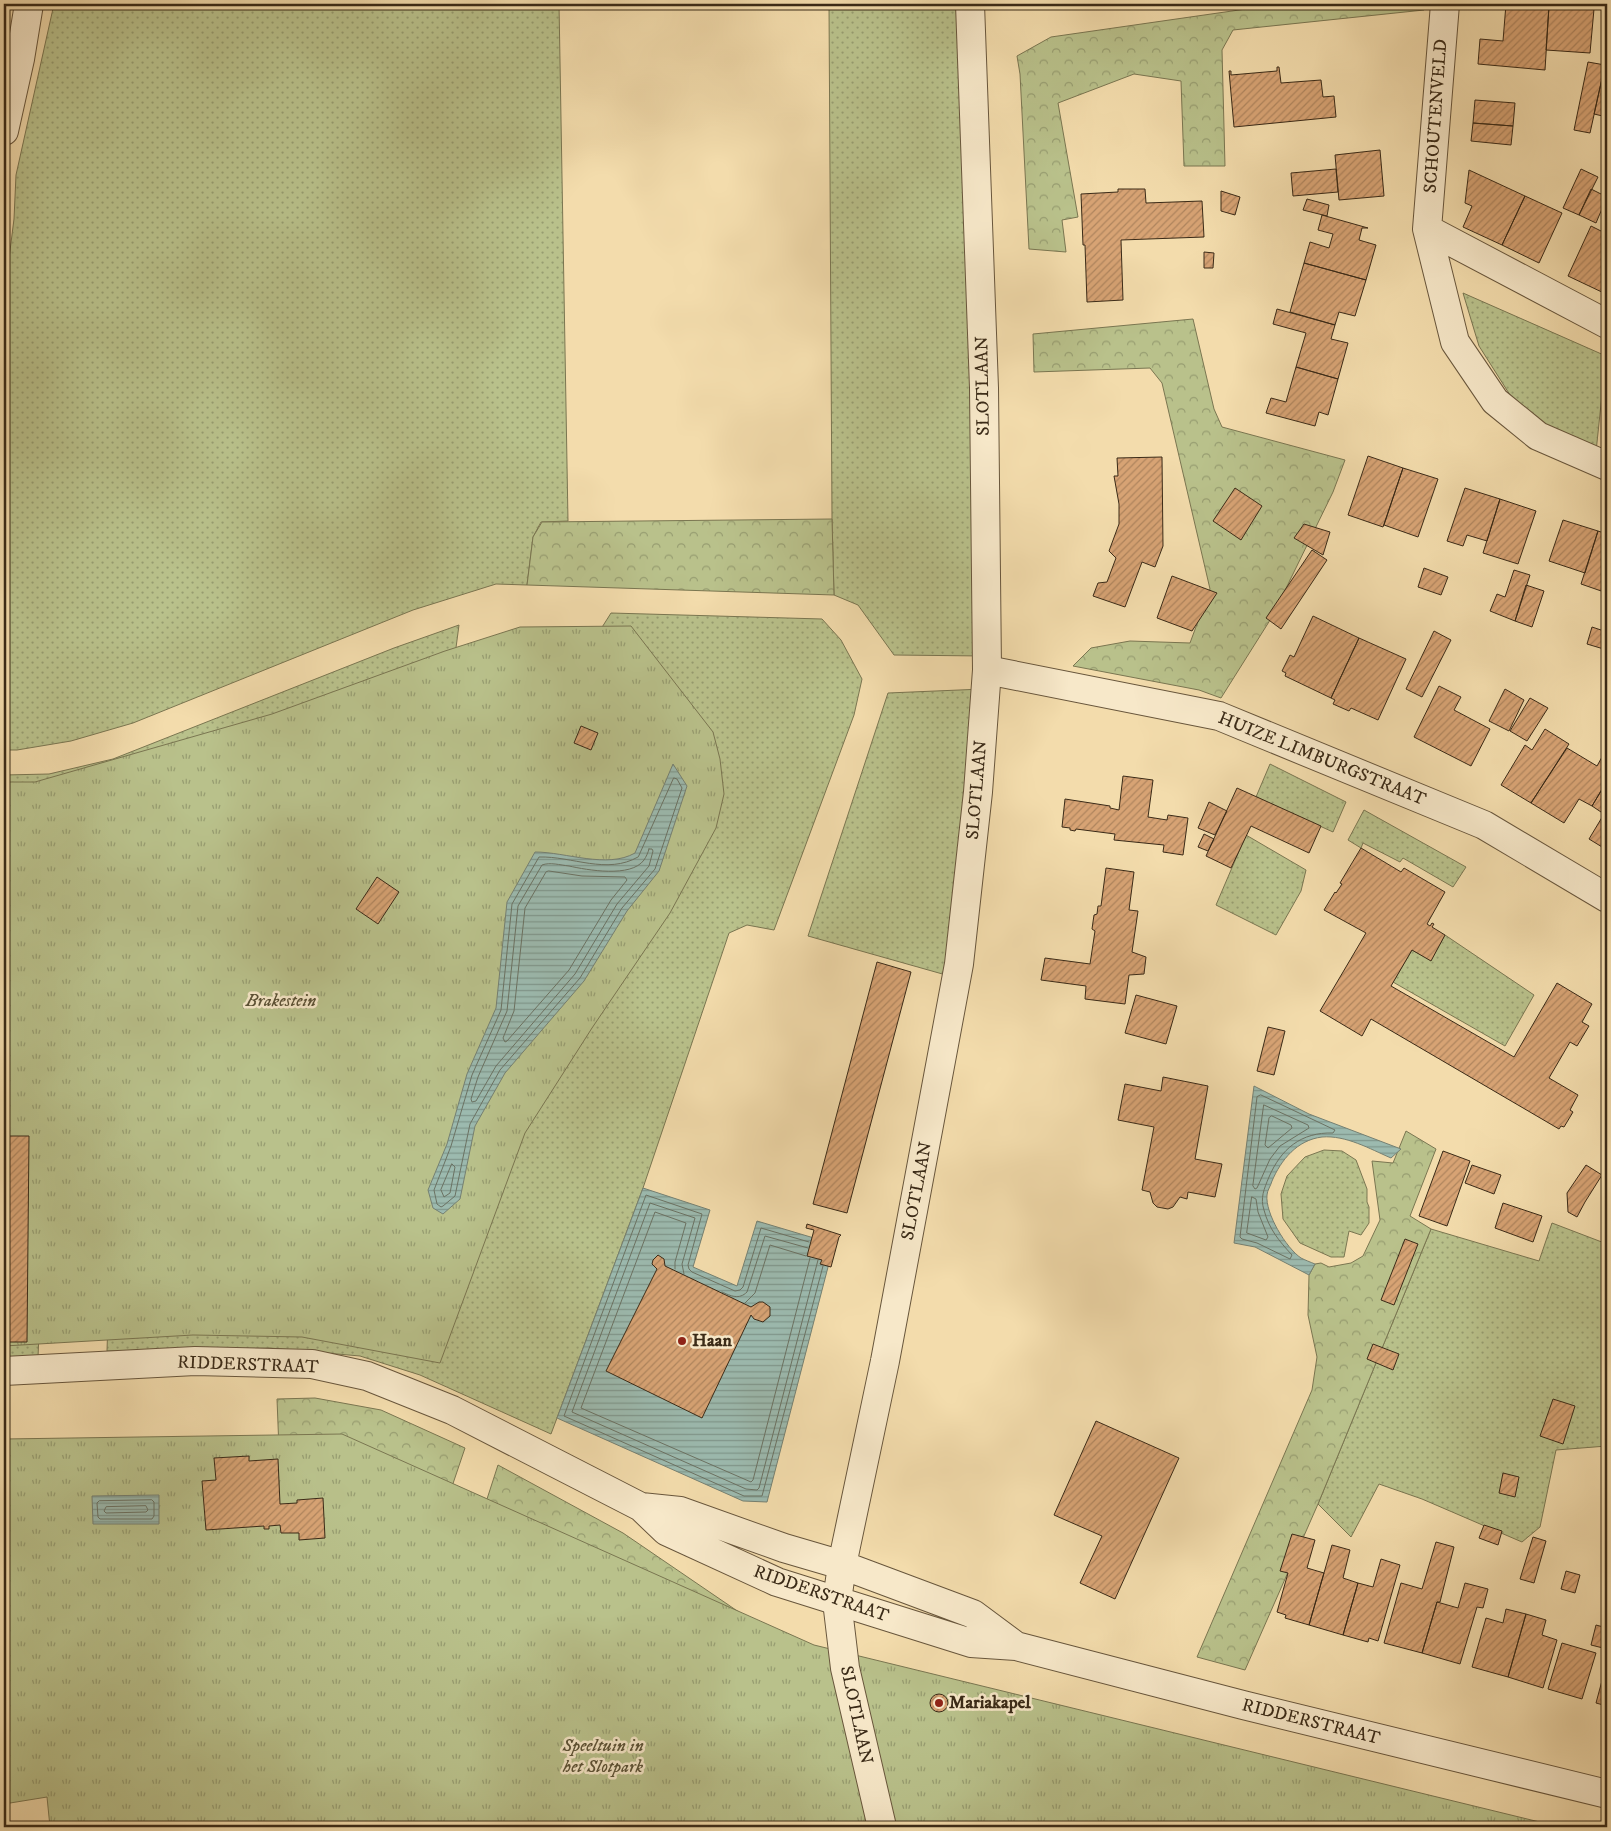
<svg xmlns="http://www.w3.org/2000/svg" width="1611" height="1831" font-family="'IM FELL DW Pica',serif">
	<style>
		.grass { fill: url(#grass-dots); stroke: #7a7651 }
		.forest { fill: url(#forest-crowns); stroke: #7a7651 }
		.park { fill: url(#park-tufts); stroke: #7a7651 }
		.water { fill: url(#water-rules); stroke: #758072 }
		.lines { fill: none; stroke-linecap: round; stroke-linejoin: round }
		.shore { stroke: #6b7263; stroke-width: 1 }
		.building { fill: url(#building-hatch); stroke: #3a2a17 }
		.minor-casing { stroke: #68563c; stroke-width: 30 }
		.tertiary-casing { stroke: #68563c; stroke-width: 30 }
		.minor { stroke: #f7e8c9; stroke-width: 28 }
		.tertiary { stroke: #f7e8c9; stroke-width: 28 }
		.poi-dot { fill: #8f2418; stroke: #f7e8c9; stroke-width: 2 }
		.labels { text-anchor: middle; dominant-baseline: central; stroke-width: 5; stroke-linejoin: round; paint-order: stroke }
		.street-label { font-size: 18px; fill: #3a2a17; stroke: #f7e8c9 }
		.park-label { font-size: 18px; font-style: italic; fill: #5a5034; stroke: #f7e8c9 }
		.poi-label { font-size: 18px; font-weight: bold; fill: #3a2a17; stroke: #f7e8c9; text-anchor: start }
	</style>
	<defs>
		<pattern id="grass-dots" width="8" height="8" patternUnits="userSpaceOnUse" patternTransform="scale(1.25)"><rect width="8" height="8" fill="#b9c18b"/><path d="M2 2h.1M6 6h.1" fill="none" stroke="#979d71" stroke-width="1.8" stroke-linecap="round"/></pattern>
		<pattern id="forest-crowns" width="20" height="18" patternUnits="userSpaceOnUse" patternTransform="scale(1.25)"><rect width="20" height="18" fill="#b9c18b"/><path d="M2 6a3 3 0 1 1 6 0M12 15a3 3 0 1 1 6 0" fill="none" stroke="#979d71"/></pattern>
		<pattern id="park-tufts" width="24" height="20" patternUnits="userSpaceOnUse" patternTransform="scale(1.25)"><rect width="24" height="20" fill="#b9c18b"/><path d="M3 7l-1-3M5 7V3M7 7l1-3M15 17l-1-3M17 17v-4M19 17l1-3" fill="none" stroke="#979d71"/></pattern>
		<pattern id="water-rules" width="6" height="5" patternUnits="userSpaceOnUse" patternTransform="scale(1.25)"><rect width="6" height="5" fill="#9cbaaf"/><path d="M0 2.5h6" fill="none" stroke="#80978d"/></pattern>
		<pattern id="building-hatch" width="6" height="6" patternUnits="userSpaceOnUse" patternTransform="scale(1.25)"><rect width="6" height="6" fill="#d7a374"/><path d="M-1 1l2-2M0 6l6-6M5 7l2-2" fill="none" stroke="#af855e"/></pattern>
	</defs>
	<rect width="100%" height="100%" fill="#f3dcac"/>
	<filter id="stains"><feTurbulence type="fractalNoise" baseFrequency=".004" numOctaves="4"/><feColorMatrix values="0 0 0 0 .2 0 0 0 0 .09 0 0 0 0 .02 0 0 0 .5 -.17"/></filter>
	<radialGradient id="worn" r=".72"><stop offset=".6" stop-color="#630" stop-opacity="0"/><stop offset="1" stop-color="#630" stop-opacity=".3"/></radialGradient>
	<!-- grass -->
	<path class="grass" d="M54 4H559L568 521 541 522 533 537 527 585 496 584 413 610 133 723 71 741 17 750H4V298L14 219 16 175Z
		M829 4H963L983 656 894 655 858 605 834 595 832 519Z
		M1463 293 1606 356 1596 452 1573 451 1517 406 1479 346Z
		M611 613 822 619 841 640 862 679 854 715 774 930 747 925 729 933 643 1188 551 1434 420 1375 360 1356 270 1348 107 1351 122 858 48 1123 38 1357 4 1359V775L49 774 113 759 394 648 459 625 441 761 570 678Z
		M983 689 946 975 808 936 888 693Z
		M1270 764 1346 802 1333 832 1256 797Z
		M1364 810 1466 867 1453 887 1403 858 1400 862 1363 843 1361 848 1348 840Z
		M1246 835 1306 870 1301 891 1276 935 1216 905Z
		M1445 935 1534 995 1505 1046 1393 982 1412 950 1431 960Z
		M1324 1150 1342 1151 1356 1160 1367 1189V1202L1369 1207V1223L1361 1235 1349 1231 1344 1257H1331L1300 1243 1283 1219 1281 1194 1287 1176 1305 1157Z
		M1552 1223 1607 1244V1446L1556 1450 1540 1527 1522 1542 1422 1499 1379 1484 1351 1537 1318 1504 1431 1229 1539 1261Z"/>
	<!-- forest -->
	<path class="forest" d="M1306 4H1424V10L1233 30 1222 50 1225 166H1184L1181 81 1134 74 1058 103 1078 217 1062 220 1066 252 1029 249 1020 74 1017 56 1051 37 1246 9Z
		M1193 319 1214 409 1222 427 1345 460 1333 492 1272 617 1221 698 1199 690 1073 666 1091 648 1130 641 1190 643 1210 589 1162 383 1150 368 1034 372 1033 334Z
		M832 519 834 595 527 585 533 537 542 522Z
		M1406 1131 1436 1149 1410 1216 1431 1229 1318 1504 1245 1670 1197 1657 1312 1390 1317 1357 1308 1315 1309 1275 1315 1264 1321 1263 1329 1267 1351 1263 1363 1256 1380 1220 1372 1161 1393 1163Z
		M315 1398 381 1410 465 1448 410 1611 286 1626 277 1399Z
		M498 1465 623 1533 774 1636 455 1598Z"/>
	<!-- park -->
	<path class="park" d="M631 626 713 732 720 759 724 794 716 828 670 913 592 1028 525 1133 440 1363 302 1337 193 1335 4 1346V782H35L272 714 445 651 520 627Z
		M342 1434 814 1645 1560 1827H50L47 1797 4 1804V1439Z"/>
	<!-- water -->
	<path class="water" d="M673 764 687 786 659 871 627 911 584 981 505 1073 475 1126 460 1199 443 1214 433 1208 428 1190 447 1144 467 1074 496 1008 507 902 535 852C566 852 607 869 635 853Z
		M1254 1086 1309 1114 1401 1149 1391 1158C1370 1149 1346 1135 1322 1137 1297 1140 1281 1160 1272 1181 1271 1185 1267 1191 1267 1195 1265 1213 1286 1248 1301 1258 1305 1260 1310 1262 1315 1264L1309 1275 1255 1247 1234 1243Z
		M643 1188 710 1210 693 1267 737 1286 757 1221 834 1244 767 1502 743 1501 557 1418Z
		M159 1495V1524H93L92 1496Z"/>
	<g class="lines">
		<!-- shore -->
		<path class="shore" d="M674 778 677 779 682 788 655 869 622 908 580 978 500 1070 470 1124 455 1196 443 1206 441 1207 437 1204 434 1190 451 1146 472 1075 501 1010 512 904 539 857C572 856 607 875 638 857Z
			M649 849H652L653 851 649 866 617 904 575 974 496 1066 476 1101 472 1102 471 1099 478 1077 507 1011 518 906 542 865C550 862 560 865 569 866 587 870 631 878 644 860 646 857 648 853 649 849Z
			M549 871 582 876 625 877 627 880 611 900 569 970 507 1041 505 1042 503 1038 514 1011 525 908 546 872Z
			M1261 1095 1335 1130 1333 1133C1301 1132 1281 1149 1269 1177 1264 1189 1260 1198 1264 1210 1269 1229 1279 1241 1292 1255L1290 1259 1257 1243 1242 1239 1240 1237 1257 1097Z
			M1264 1105 1308 1125 1309 1128 1280 1146 1270 1159 1257 1188 1255 1189 1253 1186Z
			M1272 1116 1291 1125 1292 1128 1268 1148 1265 1145 1269 1118Z
			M452 1164 455 1167 450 1193 444 1197 441 1190Z
			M1252 1197 1256 1199 1258 1212 1268 1237 1266 1240 1247 1233Z
			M809 1242 761 1228 743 1287 740 1290 735 1291 692 1272 689 1269 688 1265 702 1214 646 1195 564 1416 744 1496H762L823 1266
			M675 1269V1262L686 1223 655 1212 581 1408 751 1482 753 1480 810 1258
			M684 1274 682 1264 695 1218 650 1203 572 1412 746 1489 757 1490 759 1488 818 1260
			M722 1292C731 1296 739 1300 747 1292L765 1236 808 1248
			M745 1303 755 1293 770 1245 806 1256
			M152 1500 154 1502V1516L152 1519H100L98 1517 97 1503 99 1501Z
			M146 1506 148 1510 146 1512 106 1513 104 1511 106 1507Z"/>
	</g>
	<!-- building -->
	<path class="building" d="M1506 4H1543V6H1549L1545 70 1478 64 1480 39 1503 41Z
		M1557 4H1573L1572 8 1594 9 1590 53 1546 50 1549 6H1557Z
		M1588 62 1605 65 1590 133 1574 130Z
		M1605 65 1607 66V117L1594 114Z
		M1277 67H1279L1281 83 1321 80 1323 97 1334 96 1336 117 1234 127 1229 71H1231V75L1277 71Z
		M1475 100 1515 103 1513 126 1473 123Z
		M1473 123 1513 126 1511 145 1471 141Z
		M1380 150 1384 196 1339 200 1335 155Z
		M1336 169 1338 192 1293 196 1291 173Z
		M1581 169 1598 177 1579 215 1563 208Z
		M1469 170 1525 196 1502 245 1463 227 1472 206 1465 203Z
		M1118 189H1145L1146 203 1202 201 1204 237 1121 240 1123 300 1087 302 1085 245H1083L1081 194 1118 192Z
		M1591 189 1607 197 1596 223 1579 215Z
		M1221 191 1240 197 1235 215 1221 211Z
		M1525 196 1562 213 1539 263 1502 245Z
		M1307 199 1329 205 1327 216 1303 210Z
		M1322 215 1368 228H1362L1359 240 1376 245 1366 280 1304 263 1310 242 1329 248 1333 234 1318 230Z
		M1591 226 1607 234V290L1606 294 1568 276Z
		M1204 252 1214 253 1213 268H1204Z
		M1304 263 1366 280 1355 316 1339 312 1335 325 1290 312Z
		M1277 309 1335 325 1331 339 1348 343 1338 379 1296 367 1306 333 1273 324Z
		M1296 367 1338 379 1328 415 1319 412 1315 426 1266 413 1271 398 1286 402Z
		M1368 456 1403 468 1383 527 1348 515Z
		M1162 457 1163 546 1155 567 1142 562 1125 607 1093 596 1098 583 1107 582 1116 558 1109 551 1119 524V504L1114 476H1118L1117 458Z
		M1403 468 1438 479 1418 537 1384 525Z
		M1235 488 1262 506 1241 540 1213 521Z
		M1465 488 1500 499 1487 541 1467 535 1463 546 1447 541Z
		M1500 499 1536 511 1518 564 1483 553Z
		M1563 520 1598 531 1585 573 1549 561Z
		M1304 524 1330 532 1323 555 1294 538Z
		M1598 531 1607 534V593L1581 584Z
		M1312 550 1327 560 1281 629 1266 618Z
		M1424 568 1448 577 1441 595 1418 587Z
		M1514 570 1530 575 1515 621 1490 611 1497 594 1505 597Z
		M1172 576 1217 593 1192 631 1157 618Z
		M1526 585 1544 591 1532 627 1515 621Z
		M1313 616 1359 638 1331 698 1285 676 1286 673 1282 671 1290 655 1294 657Z
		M1592 627 1607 632V650L1587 644Z
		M1434 631 1451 640 1422 697 1406 689Z
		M1359 638 1406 659 1378 720 1351 708 1349 711 1333 704 1335 700 1331 698Z
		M1439 686 1461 697 1454 710 1490 729 1471 766 1414 737Z
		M1505 689 1524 700 1509 731 1489 721Z
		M1530 698 1548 708 1527 741 1510 731Z
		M581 726 598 733 591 750 574 743Z
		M1545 729 1569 744 1531 803 1501 785 1525 745 1532 750Z
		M1567 748 1597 766 1607 748V781L1592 806 1579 799 1564 823 1531 803Z
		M1123 776 1153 780 1148 817 1167 820 1168 815 1188 818 1183 855 1163 852 1164 845 1114 840 1115 834 1076 829 1075 831 1070 830V828L1062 827 1065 799 1110 806V808L1119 810Z
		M1607 781V850L1589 839 1604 814 1592 806Z
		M1237 788 1321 826 1309 853 1251 826 1231 868 1206 856Z
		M1209 802 1227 811 1215 835 1198 828Z
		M1204 834 1214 839 1208 851 1198 847Z
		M1361 848 1401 872 1404 868 1445 892 1427 924 1430 926 1432 923 1434 924 1432 927 1445 935 1431 961 1412 950 1391 986 1514 1057 1557 983 1592 1004 1582 1022 1589 1026 1577 1046 1570 1042 1549 1078 1578 1095 1570 1110 1573 1112 1564 1127 1561 1126 1559 1129 1371 1019 1362 1036 1320 1011 1366 933 1324 910 1335 892 1336 893 1342 884 1340 883Z
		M1106 868 1134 872 1129 910 1138 911 1132 952 1146 957 1144 974 1129 975 1125 1004 1085 999 1086 986 1041 980 1045 958 1090 964 1095 931 1092 929 1094 915 1097 914 1098 906H1101Z
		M377 877 399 892 378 924 356 909Z
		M877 962 911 972 847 1213 813 1204Z
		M1136 995 1177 1006 1166 1044 1125 1033Z
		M1268 1027 1285 1031 1274 1075 1257 1071Z
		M1163 1077 1208 1086 1195 1159 1222 1164 1215 1197 1188 1192 1187 1199 1180 1197 1173 1207 1168 1209 1157 1207 1153 1203 1150 1192 1142 1190 1154 1127 1118 1120 1125 1084 1161 1091Z
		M4 1136H29L27 1342H4Z
		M1443 1151 1470 1161 1447 1226 1419 1216Z
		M1472 1165 1501 1175 1494 1194 1465 1183Z
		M1586 1165 1602 1175 1585 1202 1577 1217 1568 1212 1567 1193Z
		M1503 1203 1542 1216 1533 1242 1495 1228Z
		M807 1224 841 1235 839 1237 831 1267 820 1264 822 1260 807 1256 814 1230 806 1228Z
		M1405 1239 1418 1244 1394 1305 1381 1300Z
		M658 1255 664 1259 665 1266 751 1307 759 1302H763L770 1307V1316L763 1322 754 1319 751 1315 702 1418 606 1371 657 1269 652 1264 653 1260Z
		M1373 1344 1399 1354 1393 1370 1367 1359Z
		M1553 1399 1575 1406 1563 1444 1540 1436Z
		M1096 1421 1179 1458 1115 1599 1080 1583 1102 1536 1054 1515Z
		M249 1456V1461L278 1459 280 1504 297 1503V1500L323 1498 325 1538 299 1540V1533H281L280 1525 269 1526V1529H264V1526L206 1530 202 1481 216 1480 214 1458Z
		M1503 1473 1519 1477 1515 1497 1499 1493Z
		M1484 1525 1502 1531 1498 1545 1479 1538Z
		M1292 1534 1315 1540 1307 1568 1324 1573 1309 1625 1285 1618 1286 1615 1277 1612 1288 1573 1280 1571Z
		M1533 1537 1546 1541 1534 1583 1520 1579Z
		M1436 1542 1454 1547 1440 1602H1437L1422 1653 1384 1643 1401 1583 1422 1589Z
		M1332 1545 1350 1550 1343 1578 1358 1583 1343 1635 1309 1625Z
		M1381 1559 1400 1565 1378 1641 1369 1638 1368 1642 1343 1635 1358 1583 1373 1587Z
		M1566 1571 1580 1575 1575 1593 1561 1589Z
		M1465 1583 1488 1589 1483 1608 1477 1607 1460 1664 1422 1653 1437 1602 1458 1608Z
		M1506 1609 1526 1614 1508 1677 1472 1667 1486 1618 1503 1623Z
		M1526 1614 1546 1620 1542 1635 1557 1640 1543 1688 1508 1677Z
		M1596 1625 1607 1628 1603 1648 1591 1645Z
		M1562 1643 1596 1653 1582 1699 1548 1689Z
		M1607 1662V1706L1596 1703Z
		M930 1703a9 9 0 1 1 18 0a9 9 0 1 1-18 0Z"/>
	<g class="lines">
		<defs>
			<path id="minor" d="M1445 4 1427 229 1455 342 1495 401 1538 436 1607 466
				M4 131 20 59 29 4
				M1427 229 1607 324
				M987 670 1219 716 1484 825 1607 898
				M837 1601 845 1668 882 1827"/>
			<path id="tertiary" d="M4 1371 195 1361 312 1364 367 1376 452 1410 641 1507 666 1531 777 1582 971 1643 1016 1646 1243 1705 1607 1794
				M641 1507 680 1511 784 1548 842 1565 973 1614 1016 1646
				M837 1601 842 1565 885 1361 959 964 978 792 987 670 984 388 970 4"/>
		</defs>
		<!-- minor casing -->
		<use href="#minor" class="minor-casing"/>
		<!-- tertiary casing -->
		<use href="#tertiary" class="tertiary-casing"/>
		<!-- minor -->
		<use href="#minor" class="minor"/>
		<!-- tertiary -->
		<use href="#tertiary" class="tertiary"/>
	</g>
	<!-- markers -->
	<g class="poi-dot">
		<circle cx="682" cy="1341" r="5"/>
		<circle cx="939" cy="1703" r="5"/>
	</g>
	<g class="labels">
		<!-- street labels -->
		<g class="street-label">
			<text transform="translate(1436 116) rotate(-86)">SCHOUTENVELD</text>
			<text transform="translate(983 386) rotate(-91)">SLOTLAAN</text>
			<text transform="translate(1322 759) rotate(22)">HUIZE LIMBURGSTRAAT</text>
			<text transform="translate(977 790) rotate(-85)">SLOTLAAN</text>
			<text transform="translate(917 1191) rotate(-79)">SLOTLAAN</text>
			<text transform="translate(248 1365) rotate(2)">RIDDERSTRAAT</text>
			<text transform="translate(821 1594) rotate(19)">RIDDERSTRAAT</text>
			<text transform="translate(856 1715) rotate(78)">SLOTLAAN</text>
			<text transform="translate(1311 1722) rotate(14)">RIDDERSTRAAT</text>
		</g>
		<!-- park labels -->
		<g class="park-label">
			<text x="281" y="1001">Brakestein</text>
			<text x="603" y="1746">Speeltuin in<tspan x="603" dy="21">het Slotpark</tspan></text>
		</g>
		<!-- poi labels -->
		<g class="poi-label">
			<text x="692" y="1341">Haan</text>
			<text x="949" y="1703">Mariakapel</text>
		</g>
	</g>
	<!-- margin -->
	<rect width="1611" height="1831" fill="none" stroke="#f3dcac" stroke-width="20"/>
	<rect x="5" y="5" width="1601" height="1821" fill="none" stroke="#3a2a17" stroke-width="2.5"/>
	<rect x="10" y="10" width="1591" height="1811" fill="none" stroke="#3a2a17"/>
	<rect width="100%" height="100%" filter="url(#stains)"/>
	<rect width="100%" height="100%" fill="url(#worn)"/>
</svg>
